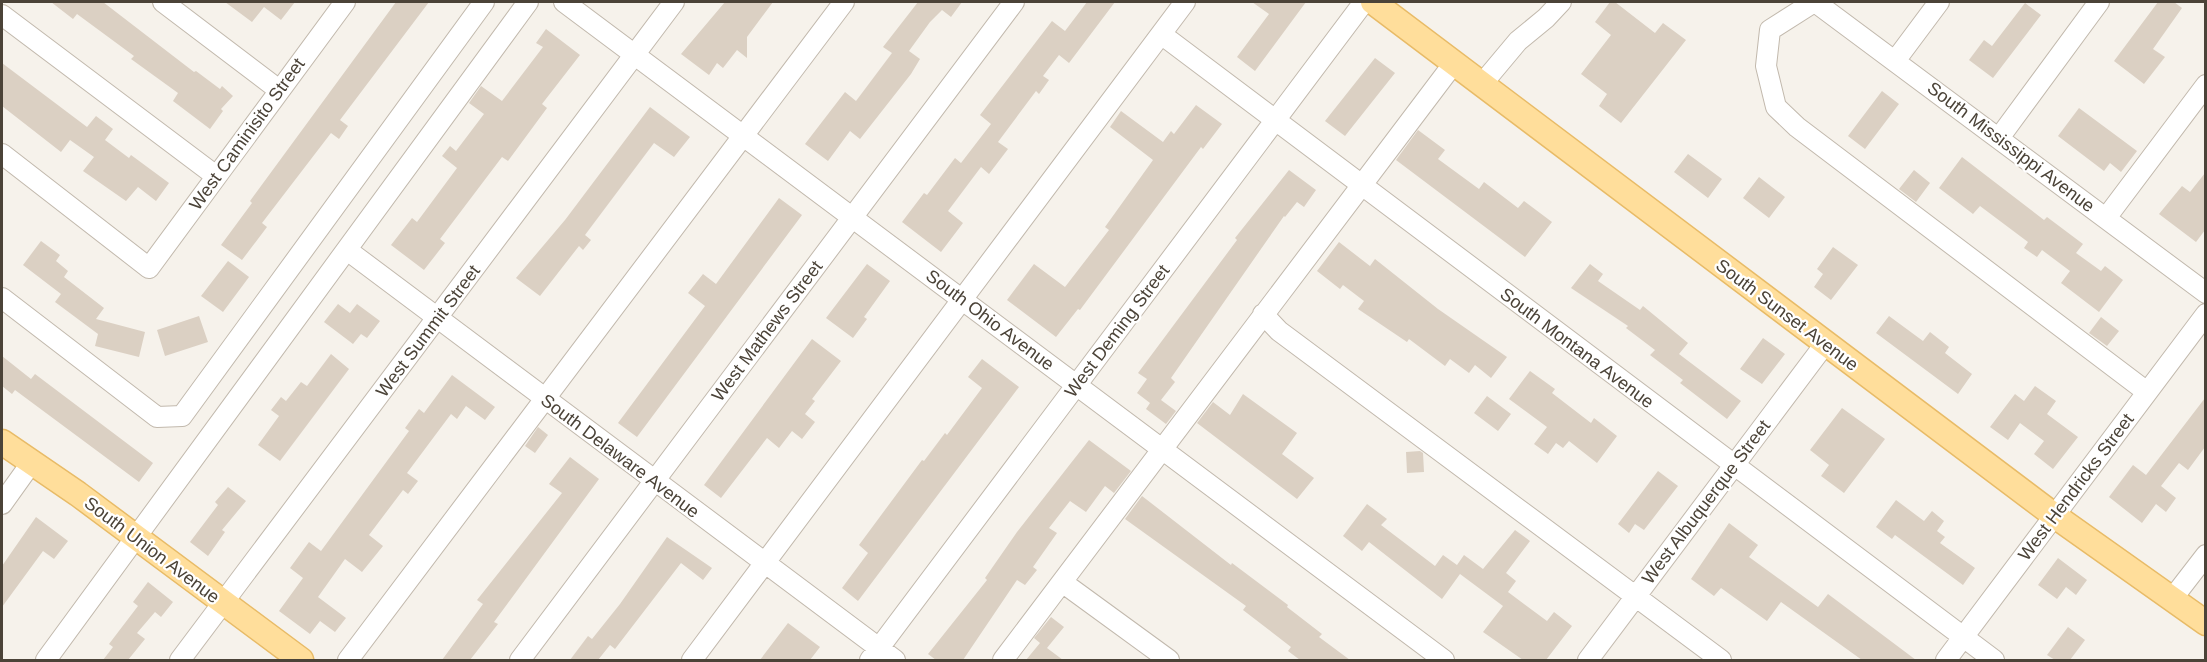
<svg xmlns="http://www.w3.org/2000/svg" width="2207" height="662" font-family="Helvetica,sans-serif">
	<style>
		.building { fill: #dbd0c3 }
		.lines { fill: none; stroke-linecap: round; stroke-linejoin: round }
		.minor-casing { stroke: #c2b9ad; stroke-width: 22 }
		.major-casing { stroke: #e8bb67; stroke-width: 27 }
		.minor { stroke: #fff; stroke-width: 20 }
		.major { stroke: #ffde9b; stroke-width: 24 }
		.labels { text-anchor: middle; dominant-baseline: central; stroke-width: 4.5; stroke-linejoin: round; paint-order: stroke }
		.street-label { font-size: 18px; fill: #4b4338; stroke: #fff }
	</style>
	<rect width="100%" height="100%" fill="#f6f2eb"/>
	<!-- building -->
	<path class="building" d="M51 2H103L194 72 196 71 220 89 222 86 233 96 221 109 223 111 210 129 173 101 178 93 131 59 134 56 77 14 73 19Z
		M225 2H295L281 20 264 7 252 22Z
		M396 2H429L340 120 348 126 339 139 331 133 262 223 267 227 242 260 221 245 252 203 250 201Z
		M725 2H773L747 37V58L737 50 723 68 717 63 709 75 681 54Z
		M918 2H962L951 17 942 10 930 22 909 51 920 59 911 74 860 139 850 131 828 161 805 144 845 92 856 101 892 53 883 47Z
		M1087 2H1115L1069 63 1059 55 1043 76 1049 80 1039 94 1036 91 998 142 1008 149 989 174 981 167 948 211 963 223 941 252 902 222 924 193 927 195 955 158 961 163 991 124 980 115 1052 21 1065 31Z
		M1252 2H1306L1255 71 1237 57 1269 14Z
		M1610 2H1615L1655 33 1663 23 1686 40 1621 123 1599 106 1607 94 1581 74 1611 35 1595 22Z
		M2158 2H2174L2182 8 2153 49 2165 57 2144 84 2114 61Z
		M2025 3 2041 15 1993 78 1969 60 1984 40 1992 46Z
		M546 29 580 55 542 104 547 108 508 161 502 157 440 239 445 243 424 270 391 245 412 218 417 222 457 168 442 156 450 146 456 151 484 114 469 103 481 86 502 101 543 47 536 43Z
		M1375 58 1395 73 1345 136 1325 121Z
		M2 63 87 127 96 116 113 129 105 140 129 158 131 155 169 183 156 201 138 187 126 201 83 171 94 157 70 140 61 152 2 106Z
		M1882 91 1899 104 1865 149 1848 136Z
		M1196 105 1222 124 1203 149 1201 147 1080 310 1078 309 1056 337 1007 300 1034 264 1065 287 1109 230 1105 227 1153 160 1110 127 1121 111 1163 142 1171 131 1174 134Z
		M650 107 690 137 674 157 654 143 585 235 591 240 583 250 579 246 540 296 516 278 565 220Z
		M2079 108 2137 151 2121 172 2110 163 2104 171 2058 136Z
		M1418 130 1445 150 1438 159 1479 189 1484 182 1518 208 1524 201 1552 222 1525 257 1396 160Z
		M1688 154 1722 179 1708 198 1674 172Z
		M1962 157 2044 220 2047 217 2083 244 2076 253 2101 271 2105 266 2123 280 2099 312 2061 283 2070 271 2042 250 2037 257 2024 248 2028 242 1980 206 1973 214 1939 188Z
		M1289 170 1316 190 1304 207 1297 202 1285 217 1284 216 1171 378 1175 382 1161 400 1176 411 1166 424 1146 409 1150 403 1137 393 1147 379 1138 373 1237 240 1235 238Z
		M1914 170 1930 183 1916 202 1899 189Z
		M2205 173V230L2196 242 2159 214 2182 186 2190 192Z
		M1759 177 1785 197 1769 218 1743 198Z
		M779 198 802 215 637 437 618 423 705 306 688 293 703 274 716 284Z
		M41 241 60 255 56 261 68 271 64 277 104 308 96 319 145 332 139 357 95 346 98 334 55 302 61 294 23 265Z
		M1339 242 1370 266 1375 259 1438 309 1507 357 1491 378 1475 365 1469 373 1450 359 1445 366 1409 339 1407 342 1358 309 1364 301 1343 285 1340 289 1317 271Z
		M1833 247 1858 265 1831 300 1814 287 1823 274 1817 269Z
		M228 261 249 277 223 312 201 296Z
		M867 264 890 281 864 317 867 319 853 338 826 318Z
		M1590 264 1603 274 1598 281 1640 310 1643 306 1688 343 1679 354 1741 401 1727 419 1680 383 1683 380 1650 355 1655 350 1626 328 1628 326 1571 288Z
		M338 304 350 313 357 304 380 321 367 338 361 334 353 344 324 322Z
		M199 316 208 342 165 356 157 330Z
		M1889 316 1923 341 1930 332 1949 347 1945 353 1972 374 1958 394 1876 333Z
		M2101 317 2119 331 2107 346 2089 333Z
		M1763 338 1785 354 1762 384 1740 369Z
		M812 339 841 361 812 399 815 401 805 414 815 422 802 439 792 431 779 448 767 438 721 498 704 485Z
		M331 354 349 369 280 461 258 445 279 416 271 410 281 397 286 401 301 382 307 386Z
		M2 356 31 379 35 374 153 463 139 482 15 390 12 394 2 386Z
		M982 359 1019 387 858 601 842 588 868 553 859 545 922 460 924 461 945 433 947 435 982 388 968 377Z
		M1530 371 1555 389 1552 393 1591 423 1594 418 1617 436 1597 463 1569 441 1563 448 1556 443 1548 454 1534 444 1547 427 1509 399Z
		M452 375 495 407 485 420 466 406 457 419 451 414 407 473 418 481 408 494 403 490 369 535 383 546 362 572 345 559 318 597 346 618 335 632 320 621 310 634 279 611 303 578 290 568 309 542 321 551 409 431 405 428 419 409 424 413Z
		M2035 386 2056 401 2047 414 2078 437 2053 469 2034 454 2044 441 2020 423 2008 440 1990 427 2015 394 2024 401Z
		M1243 394 1297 433 1282 454 1314 478 1297 499 1197 423 1213 402 1230 415Z
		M1487 396 1511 414 1498 431 1474 413Z
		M2205 398V447L2188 470 2179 463 2161 486 2176 498 2166 512 2156 504 2142 523 2109 497 2133 465 2146 475Z
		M1842 408 1885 439 1844 493 1821 476 1829 465 1810 450Z
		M538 427 548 435 535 453 525 446Z
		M1089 440 1131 471 1114 493 1105 486 1086 512 1070 501 1049 528 1057 533 1033 567 1037 570 1025 585 1017 580 963 660H936L928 654 987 580 985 578 1017 532Z
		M1420 451 1423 453 1424 472 1407 473 1406 452Z
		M570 457 599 479 494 622 498 624 470 660H442L483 604 477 600 562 493 549 484Z
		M1658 471 1678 486 1644 530 1635 524 1629 533 1618 524Z
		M228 487 246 501 222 530 225 532 208 556 190 542 218 505 215 502Z
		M1142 496 1231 565 1232 563 1288 605 1287 607 1322 634 1319 637 1350 660H1300L1288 651 1291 647 1243 610 1246 606 1125 519Z
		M1896 500 1924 521 1932 511 1944 521 1937 531 1945 537 1940 543 1975 568 1963 585 1895 535 1892 539 1876 527Z
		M1367 504 1387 519 1381 525 1435 566 1443 555 1457 565 1464 555 1483 569 1515 530 1530 541 1506 573 1516 581 1508 592 1547 621 1554 612 1572 626 1546 660H1523L1483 632 1503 606 1460 574 1442 599 1369 542 1362 551 1343 536Z
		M36 517 68 541 54 559 43 551 2 607V566Z
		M1729 523 1758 545 1749 557 1818 607 1828 594 1916 660H1862L1781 602 1767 621 1721 588 1714 596 1691 579Z
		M667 537 712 568 703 580 681 563 615 649 610 645 598 660H570L588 636 592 639 620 604Z
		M2058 558 2087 580 2076 595 2066 587 2057 599 2038 585Z
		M148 582 173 602 161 617 155 612 137 633 145 639 128 660H103L113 647 109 644 138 606 133 602Z
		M1051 617 1064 627 1047 648 1063 660H1026L1040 643 1034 638Z
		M788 623 820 647 810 660H760Z
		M2068 627 2085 640 2070 660H2055L2047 655Z"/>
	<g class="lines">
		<defs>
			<path id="minor" d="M163 2 279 90
				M564 2 1444 660
				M1814 2 1770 30 1766 66 1776 107 1797 127 2147 392
				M1815 2 2206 293
				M2 15 216 176
				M1161 34 1994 660
				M1895 61 1939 2
				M1482 84 1518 41 1546 18 1561 2
				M1999 138 2099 2
				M2 154 149 268 345 2
				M2106 218 2206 85
				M347 250 895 660
				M2 298 157 417 182 416 484 2
				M1263 314 1279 331 1721 660
				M2 504 32 462
				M1062 582 1169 660
				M2172 599 2206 555
				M46 660 528 2
				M180 660 674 2
				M348 660 844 2
				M520 660 1014 2
				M692 660 1185 2
				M870 660 1364 2
				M1003 660 1454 63
				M1588 660 1825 344
				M1946 660 2206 314"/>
			<path id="major" d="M1373 2 2055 516 2206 623
				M2 442 78 494 301 660"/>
		</defs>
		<!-- minor casing -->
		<use href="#minor" class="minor-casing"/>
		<!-- major casing -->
		<use href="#major" class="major-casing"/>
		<!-- minor -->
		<use href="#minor" class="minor"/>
		<!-- major -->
		<use href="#major" class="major"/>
	</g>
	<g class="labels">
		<!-- street labels -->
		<g class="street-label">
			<text transform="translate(247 134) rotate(-54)">West Caminisito Street</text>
			<text transform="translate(2011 147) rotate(37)">South Mississippi Avenue</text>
			<text transform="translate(1787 315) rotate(37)">South Sunset Avenue</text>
			<text transform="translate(990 320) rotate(37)">South Ohio Avenue</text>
			<text transform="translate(428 331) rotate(-53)">West Summit Street</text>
			<text transform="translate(767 331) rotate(-53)">West Mathews Street</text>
			<text transform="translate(1117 331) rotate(-53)">West Deming Street</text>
			<text transform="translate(1577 348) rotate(37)">South Montana Avenue</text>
			<text transform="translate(620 456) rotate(37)">South Delaware Avenue</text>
			<text transform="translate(2076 487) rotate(-53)">West Hendricks Street</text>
			<text transform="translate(1706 502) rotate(-53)">West Albuquerque Street</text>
			<text transform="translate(152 550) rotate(37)">South Union Avenue</text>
		</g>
	</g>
	<!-- border -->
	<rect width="2207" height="662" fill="none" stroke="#4b4338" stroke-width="6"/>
</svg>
